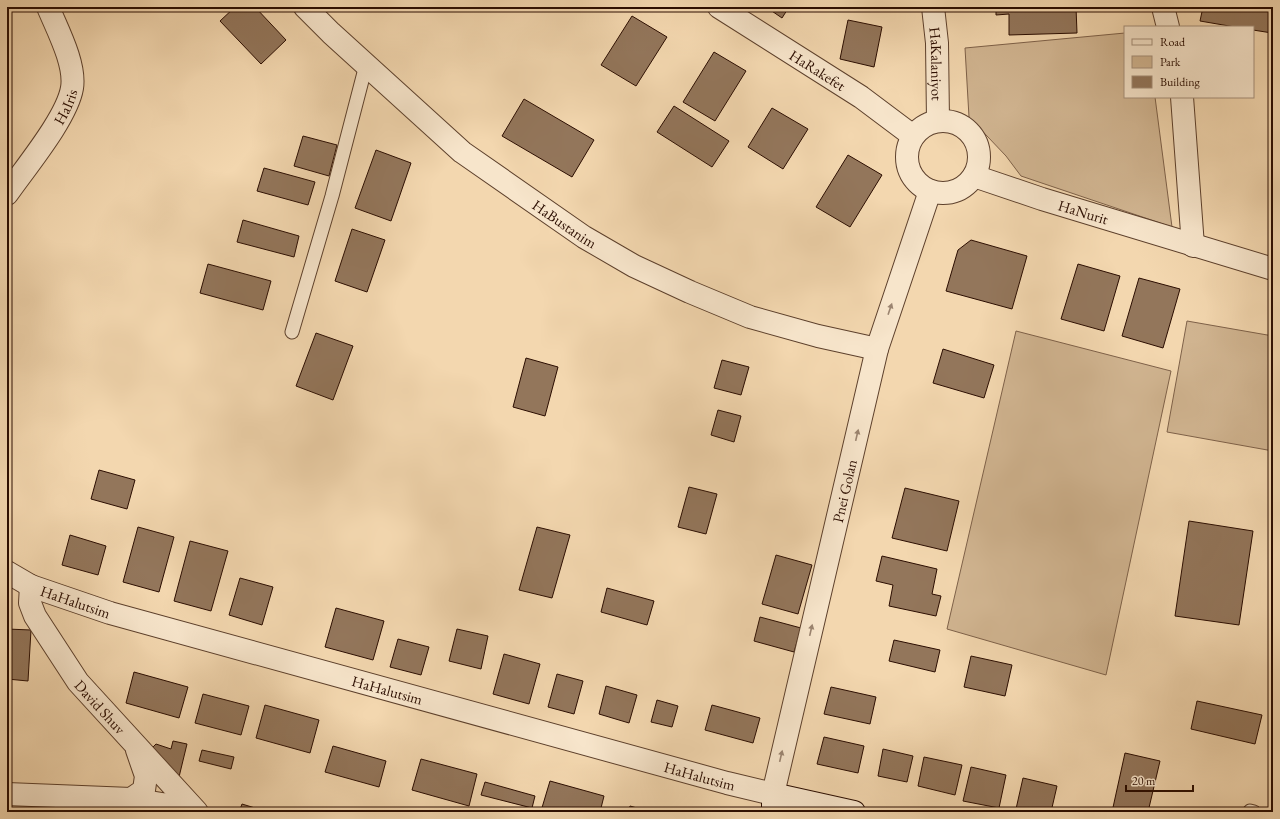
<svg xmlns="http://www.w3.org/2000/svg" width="1280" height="819" font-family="'EB Garamond',serif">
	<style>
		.green { fill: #d1b591; stroke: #7e6149 }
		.building { fill: #93765b; stroke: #2b0d01 }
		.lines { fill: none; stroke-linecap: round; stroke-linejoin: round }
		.lane-casing { stroke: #5d402c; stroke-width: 15 }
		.street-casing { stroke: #5d402c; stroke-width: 24 }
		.secondary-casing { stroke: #2b0d01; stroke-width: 24 }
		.lane { stroke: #f7e5cb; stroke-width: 13 }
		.street { stroke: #f7e5cb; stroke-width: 22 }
		.secondary { stroke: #f7e5cb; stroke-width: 22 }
		.oneway { fill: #9b8470 }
		.labels { text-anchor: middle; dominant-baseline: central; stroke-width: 3.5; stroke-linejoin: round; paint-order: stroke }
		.street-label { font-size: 15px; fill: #2b0d01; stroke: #f7e5cb }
	</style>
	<rect width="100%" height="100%" fill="#f3d7af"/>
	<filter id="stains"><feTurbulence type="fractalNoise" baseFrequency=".005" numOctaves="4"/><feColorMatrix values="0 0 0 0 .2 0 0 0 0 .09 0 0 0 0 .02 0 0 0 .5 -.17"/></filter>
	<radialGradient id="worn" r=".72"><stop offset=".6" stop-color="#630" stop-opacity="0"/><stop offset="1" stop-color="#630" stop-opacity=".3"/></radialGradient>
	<!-- green -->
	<path class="green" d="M1125 33V97H1155L1172 227 1021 176 1006 156 969 117 965 48Z
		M1187 321 1273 336V451L1167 432Z
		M1016 331 1171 371 1106 675 947 629Z"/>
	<!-- building -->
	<path class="building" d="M235 7H255L286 40 261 64 220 21Z
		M766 7H789L782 18Z
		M996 7H1076L1077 33 1009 35V14L996 15Z
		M1203 7H1273L1272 33 1253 30V27H1235L1200 21Z
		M632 16 667 37 636 86 601 65Z
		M848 20 882 27 874 67 840 59Z
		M714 52 746 71 715 121 683 102Z
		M524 99 594 140 572 177 502 136Z
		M674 106 729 141 712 167 657 132Z
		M772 108 808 129 783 169 748 147Z
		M303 136 337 145 329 176 294 166Z
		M376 150 411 163 391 221 355 208Z
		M848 155 882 175 850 227 816 207Z
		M264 168 315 182 308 205 257 191Z
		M243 220 299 236 294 257 237 242Z
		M352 229 385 240 367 292 335 281Z
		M971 240 1027 256 1012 309 946 291 958 250Z
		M208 264 271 281 263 310 200 293Z
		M1078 264 1120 276 1104 331 1061 319Z
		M1139 278 1180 289 1163 348 1122 336Z
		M316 333 353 346 333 400 296 386Z
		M943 349 994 365 984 398 933 383Z
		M526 358 558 367 545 416 513 407Z
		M722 360 749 367 741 395 714 388Z
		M718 410 741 416 734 442 711 435Z
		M99 470 135 480 127 509 91 499Z
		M689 487 717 494 706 534 678 527Z
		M905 488 959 501 947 551 892 538Z
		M1189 521 1253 531 1239 625 1175 616Z
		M138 527 174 537 159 592 123 582Z
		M537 527 570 535 552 598 519 590Z
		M70 535 106 546 98 575 62 565Z
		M190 541 228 551 211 611 174 601Z
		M776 555 812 565 798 614 762 604Z
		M882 556 937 569 932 594 941 596 936 616 889 606 893 585 876 581Z
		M240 578 273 587 262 625 229 615Z
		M607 588 654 601 647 625 601 612Z
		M336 608 384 621 373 660 325 647Z
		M760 617 801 628 794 652 754 641Z
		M7 629 31 630 28 681 7 679Z
		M457 629 488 636 481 669 449 661Z
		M398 639 429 647 421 675 390 667Z
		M894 640 940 650 935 672 889 661Z
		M504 654 540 664 529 704 493 694Z
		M971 656 1012 665 1005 696 964 687Z
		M134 672 188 687 179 718 126 703Z
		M557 674 583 681 574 714 548 707Z
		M606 686 637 695 629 723 599 714Z
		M831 687 876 697 870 724 824 714Z
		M203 694 249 706 241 735 195 723Z
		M657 700 678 706 672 727 651 722Z
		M1197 701 1262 715 1255 744 1191 729Z
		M265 705 319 720 310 753 256 738Z
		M712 705 760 718 753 743 705 730Z
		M824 737 864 746 858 773 817 764Z
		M173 741 187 744 179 777 152 748 156 744 171 749Z
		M333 746 386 761 379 787 325 772Z
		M883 749 913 756 907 782 878 776Z
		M202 750 234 757 231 769 199 761Z
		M1125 753 1160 761 1148 812H1112Z
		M924 757 962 765 955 795 918 786Z
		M421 759 477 774 469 806 412 790Z
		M971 767 1006 775 999 808 963 801Z
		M1023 778 1057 786 1051 812H1029L1016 809Z
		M550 781 604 796 600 812 541 811Z
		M485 782 535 796 532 808 481 795Z
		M242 804 268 812H239Z
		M630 806 651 812H628Z"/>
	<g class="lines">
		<defs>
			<path id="lane" d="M292 332 332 196 366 65
				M1250 811 1254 812"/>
			<g id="street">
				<path id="s1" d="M305 7 331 33 462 152 584 237 634 266 690 292 750 317 818 336 877 349"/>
				<path id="s2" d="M719 7 861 97 913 136"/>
				<path id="s3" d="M933 7 937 43 938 121"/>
				<path d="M1163 7 1168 27"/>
				<path d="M1182 97 1193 246"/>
				<circle cx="943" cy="157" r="36"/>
				<path id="s4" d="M974 176 1042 199 1273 269"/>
				<path id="s5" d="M7 194C25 168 67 118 72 88 76 64 57 29 48 7"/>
				<path id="s6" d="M7 572 31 586 110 613 727 783 773 794 877 349 930 191"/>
				<path id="s7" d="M31 586 30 603 35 616 78 682 197 812"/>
				<path d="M7 794 131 799 162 804 195 812"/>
				<path d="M131 799 144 790 146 776 137 750"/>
			</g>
			<path id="secondary" d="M773 812V794L854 812"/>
		</defs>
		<!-- lane casing -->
		<use href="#lane" class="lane-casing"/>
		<!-- street casing -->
		<use href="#street" class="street-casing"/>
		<!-- secondary casing -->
		<use href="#secondary" class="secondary-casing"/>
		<!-- lane -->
		<use href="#lane" class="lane"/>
		<!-- street -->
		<use href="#street" class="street"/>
		<!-- secondary -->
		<use href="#secondary" class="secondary"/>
	</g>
	<!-- one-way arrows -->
	<defs><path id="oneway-solid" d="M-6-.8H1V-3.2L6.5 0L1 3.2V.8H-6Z"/></defs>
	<g class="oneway">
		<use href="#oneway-solid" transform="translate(890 309) rotate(-71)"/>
		<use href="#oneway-solid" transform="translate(857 435) rotate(-77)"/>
		<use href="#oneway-solid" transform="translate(811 630) rotate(-77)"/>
		<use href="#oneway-solid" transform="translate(781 756) rotate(-77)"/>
	</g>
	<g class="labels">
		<!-- street labels -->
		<g class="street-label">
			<text stroke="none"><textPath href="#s3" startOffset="57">HaKalaniyot</textPath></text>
			<text stroke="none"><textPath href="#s2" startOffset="117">HaRakefet</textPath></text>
			<text stroke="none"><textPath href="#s5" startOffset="105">HaIris</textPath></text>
			<text stroke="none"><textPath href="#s4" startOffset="115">HaNurit</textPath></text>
			<text stroke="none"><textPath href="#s1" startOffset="339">HaBustanim</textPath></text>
			<text stroke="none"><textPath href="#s6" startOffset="1110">Pnei Golan</textPath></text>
			<text stroke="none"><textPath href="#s6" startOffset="75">HaHalutsim</textPath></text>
			<text stroke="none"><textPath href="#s6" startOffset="399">HaHalutsim</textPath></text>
			<text stroke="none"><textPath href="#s7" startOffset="143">David Shuv</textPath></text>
			<text stroke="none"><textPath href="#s6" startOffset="723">HaHalutsim</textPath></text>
		</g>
	</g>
	<!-- margin -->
	<rect width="1280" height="819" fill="none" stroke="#f3d7af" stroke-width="24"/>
	<rect x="8" y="8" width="1264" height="803" fill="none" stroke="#2b0d01" stroke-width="2"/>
	<rect x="12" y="12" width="1256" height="795" fill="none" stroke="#2b0d01"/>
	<!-- legend -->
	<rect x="1124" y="26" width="130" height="72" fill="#f7e5cb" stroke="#a58f7a"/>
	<rect x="1132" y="39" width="20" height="6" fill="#f7e5cb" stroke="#a58f7a"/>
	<text x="1160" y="46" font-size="12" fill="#2b0d01">Road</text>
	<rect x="1132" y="56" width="20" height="12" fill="#d1b591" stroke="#a58f7a"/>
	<text x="1160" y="66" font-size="12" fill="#2b0d01">Park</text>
	<rect x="1132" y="76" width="20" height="12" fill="#93765b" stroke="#a58f7a"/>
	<text x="1160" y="86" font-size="12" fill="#2b0d01">Building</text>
	<!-- scale -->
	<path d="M1126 785v6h67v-6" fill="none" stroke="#2b0d01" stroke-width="2"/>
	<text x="1132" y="785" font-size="12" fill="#2b0d01" stroke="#f7e5cb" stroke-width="3" paint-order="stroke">20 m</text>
	<rect width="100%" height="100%" filter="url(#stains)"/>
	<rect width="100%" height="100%" fill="url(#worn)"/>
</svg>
